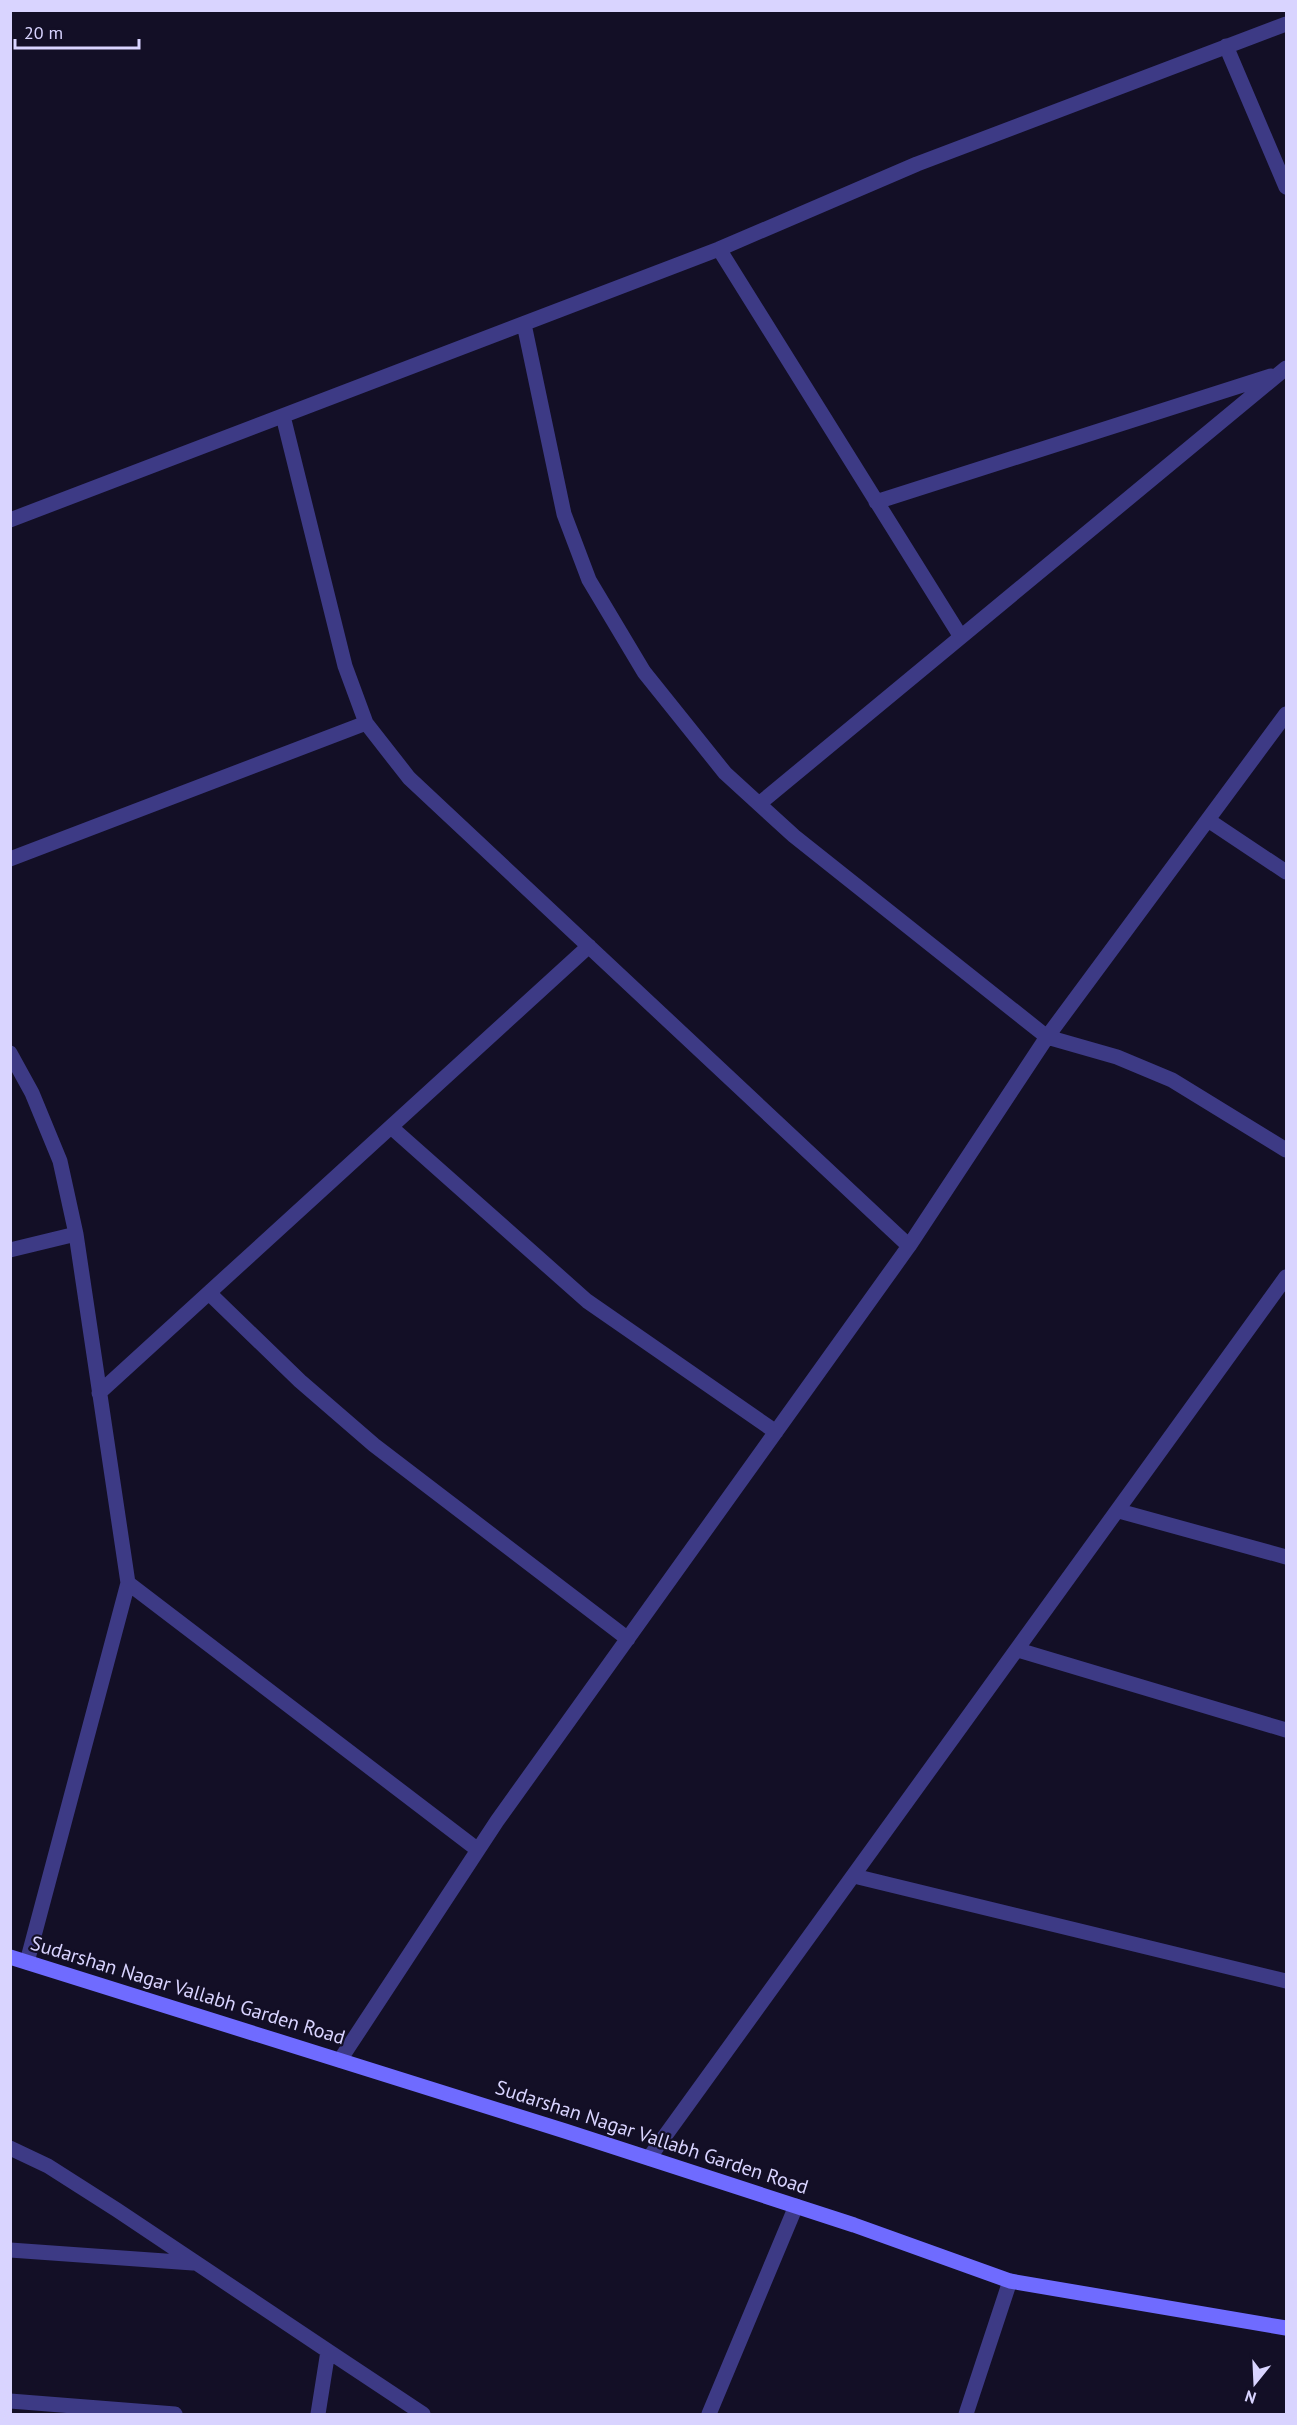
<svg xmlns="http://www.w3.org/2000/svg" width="1297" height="2425" font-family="'PT Sans',sans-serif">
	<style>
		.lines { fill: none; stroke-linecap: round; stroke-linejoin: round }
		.street { stroke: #3d3a85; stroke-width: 15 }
		.secondary { stroke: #6f6bff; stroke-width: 15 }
		.labels { text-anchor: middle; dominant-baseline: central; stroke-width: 4.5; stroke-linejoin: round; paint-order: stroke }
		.street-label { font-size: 20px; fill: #d9d4ff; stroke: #130f26 }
	</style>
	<rect width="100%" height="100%" fill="#130f26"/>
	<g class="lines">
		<!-- street -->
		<path class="street" d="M1226 46 1286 187
			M719 249 961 637
			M524 324 564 514 589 580 644 672 725 773 794 836 1047 1037 1117 1057 1172 1080 1286 1150
			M283 416 345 666 366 723 409 778 909 1246
			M876 502 1271 376
			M10 520 719 249 917 164 1286 24
			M759 804 1286 368
			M1208 820 1286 872
			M10 859 366 723
			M10 1053 32 1093 60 1161 76 1234 128 1583 27 1962
			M391 1127 587 1301 776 1432
			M10 1250 76 1234
			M209 1293 300 1381 374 1445 628 1639
			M99 1393 589 946
			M1119 1511 1286 1557
			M128 1583 478 1850
			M1018 1650 1286 1730
			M854 1876 1286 1981
			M340 2060 497 1821 909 1246 1047 1037 1286 714
			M10 2148 48 2166 117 2210 328 2351 318 2414
			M649 2158 1286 1277
			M10 2250 193 2263
			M328 2351 423 2414
			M10 2401 175 2414
			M709 2414 796 2206
			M966 2414 1010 2281"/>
		<!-- secondary -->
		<path class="secondary" d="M10 1957 565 2131 854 2225 1010 2281 1286 2328"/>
	</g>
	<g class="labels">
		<!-- street labels -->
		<g class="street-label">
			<text transform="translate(188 1990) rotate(17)">Sudarshan Nagar Vallabh Garden Road</text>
			<text transform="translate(652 2137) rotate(18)">Sudarshan Nagar Vallabh Garden Road</text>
		</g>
	</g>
	<!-- border -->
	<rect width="1297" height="2425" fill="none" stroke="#d9d4ff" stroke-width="24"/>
	<!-- north arrow -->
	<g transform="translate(1255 2383) rotate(198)" stroke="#130f26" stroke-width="4.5" paint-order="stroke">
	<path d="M0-4.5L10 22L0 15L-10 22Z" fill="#d9d4ff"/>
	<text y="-9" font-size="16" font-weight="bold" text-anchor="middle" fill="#d9d4ff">N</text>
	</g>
	<!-- scale -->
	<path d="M15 39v9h124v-9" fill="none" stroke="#d9d4ff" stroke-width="3"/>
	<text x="24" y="39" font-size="18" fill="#d9d4ff" stroke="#130f26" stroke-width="4.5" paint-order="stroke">20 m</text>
</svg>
